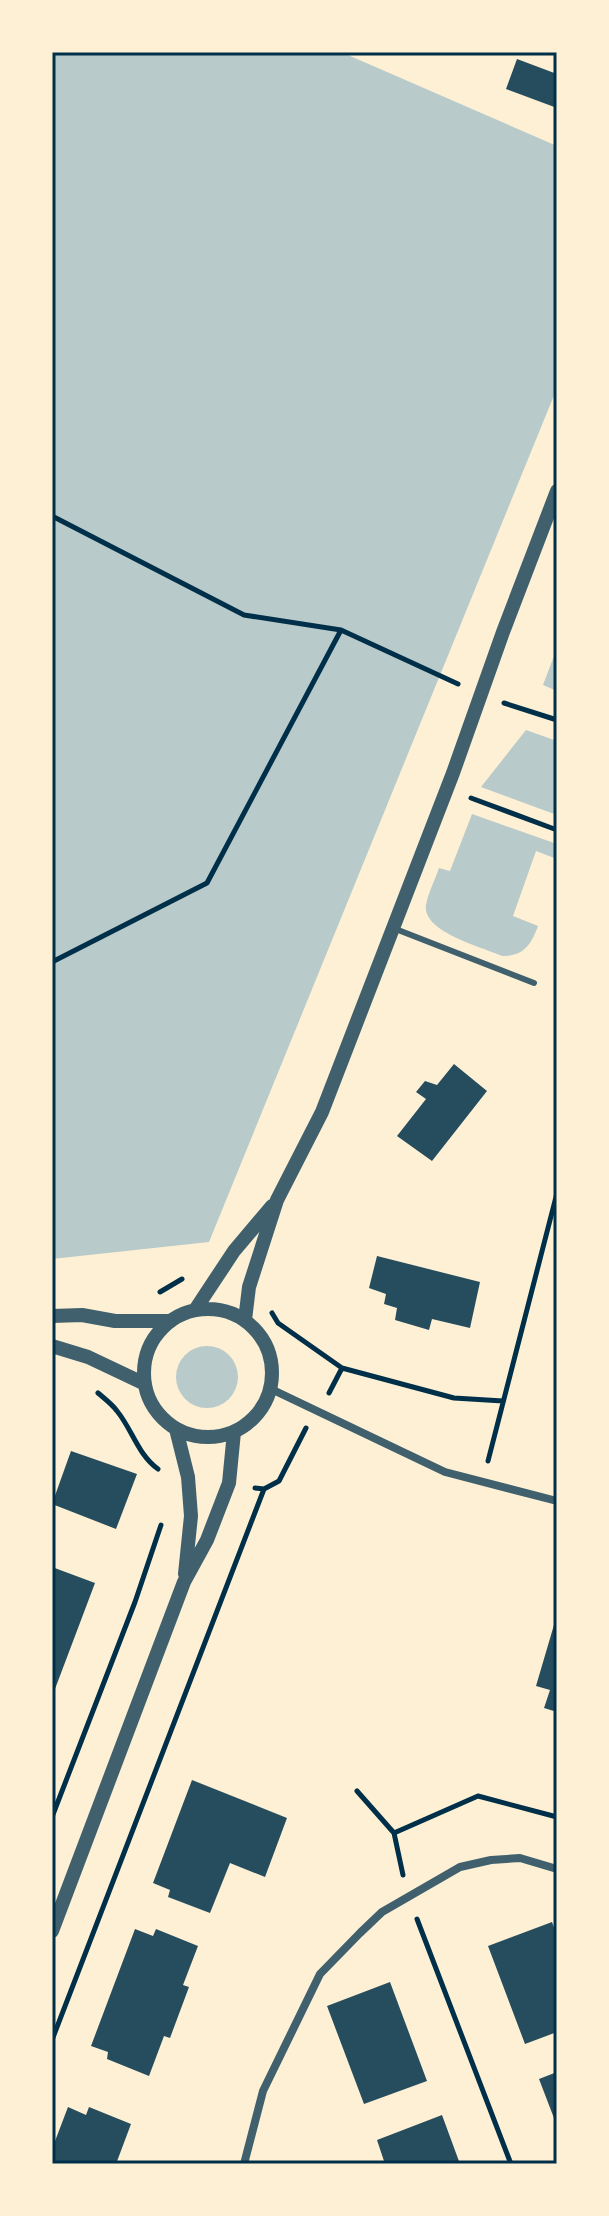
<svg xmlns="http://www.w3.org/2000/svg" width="609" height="2216" font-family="Montserrat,sans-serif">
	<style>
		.green { fill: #b9caca }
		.building { fill: #264d5e }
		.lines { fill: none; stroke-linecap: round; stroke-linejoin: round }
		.path { stroke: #003049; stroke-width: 5 }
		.service { stroke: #3f606c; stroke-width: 6 }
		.minor { stroke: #3f606c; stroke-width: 8 }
		.tertiary { stroke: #3f606c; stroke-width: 14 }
		.neatline { fill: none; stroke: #003049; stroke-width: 3 }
	</style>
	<rect width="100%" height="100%" fill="#fdf0d5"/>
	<!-- green -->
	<path class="green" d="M52 52H341L557 146V388L209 1242 52 1259Z
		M557 648V691L543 685Z
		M526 730 557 741V815L481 787Z
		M472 814 557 844V859L536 851 513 916 538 926C531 945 524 956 502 956 482 947 422 932 426 905 428 893 435 880 439 868L450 871Z
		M176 1377a31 31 0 1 1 62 0a31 31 0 1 1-62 0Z"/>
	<!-- building -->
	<path class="building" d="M517 59 557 74V108L506 89Z
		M454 1064 487 1091 432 1161 397 1136 426 1099 416 1092 425 1081 437 1085Z
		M377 1256 480 1282 470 1328 432 1319 429 1330 395 1320 397 1308 384 1304 386 1294 369 1288Z
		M71 1451 137 1474 116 1529 52 1504Z
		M52 1567 95 1583 55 1689 52 1688Z
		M556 1618H557V1712L544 1708 550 1690 536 1686Z
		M192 1780 287 1818 265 1877 230 1863 210 1913 168 1897 170 1890 153 1883Z
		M552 1922 557 1936V2032L525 2044 488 1946Z
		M135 1929 153 1936 156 1929 198 1946 183 1985 189 1987 170 2038 164 2036 149 2076 107 2059 108 2052 91 2046Z
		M390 1982 427 2081 364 2104 327 2006Z
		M557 2072V2126L539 2079Z
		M68 2107 86 2115 89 2107 131 2124 116 2164H52V2149Z
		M442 2115 460 2164H385L377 2140Z"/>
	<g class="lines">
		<!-- path -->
		<path class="path" d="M52 516 244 615 341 630 458 684
			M504 703 557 720
			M471 798 557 830
			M52 962 207 883 341 630
			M160 1292 182 1279
			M272 1313 278 1323 342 1368 329 1393
			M342 1368 454 1398 503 1401
			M98 1393C105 1399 112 1404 117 1411 132 1429 138 1455 158 1469
			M488 1461 557 1193
			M255 1488 264 1489 279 1481 306 1428
			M357 1791 394 1833 478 1796 557 1817
			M52 1817 135 1602 161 1525
			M394 1833 403 1875
			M417 1919 511 2164
			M52 2040 264 1489"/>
		<!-- service -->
		<path class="service" d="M393 928 534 983"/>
		<!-- minor -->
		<path class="minor" d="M271 1389 445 1472 557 1501
			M244 2164 263 2091 320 1974 360 1933 382 1912 460 1867 491 1860 520 1858 557 1869"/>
		<!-- tertiary -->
		<path class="tertiary" d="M144 1373a64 64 0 1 1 128 0a64 64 0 1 1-128 0Z
			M195 1310 234 1251 272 1206
			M52 1316 82 1315 115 1321H170
			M245 1320 249 1287 277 1200 322 1112 453 773 503 632 557 491
			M52 1346 88 1357 145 1384
			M176 1429 188 1477 191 1516 185 1574
			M52 1931 184 1582 207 1540 229 1483 234 1432"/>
	</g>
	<!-- border -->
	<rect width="609" height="2216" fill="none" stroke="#fdf0d5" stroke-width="108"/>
	<rect x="54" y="54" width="501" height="2108" class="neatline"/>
</svg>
